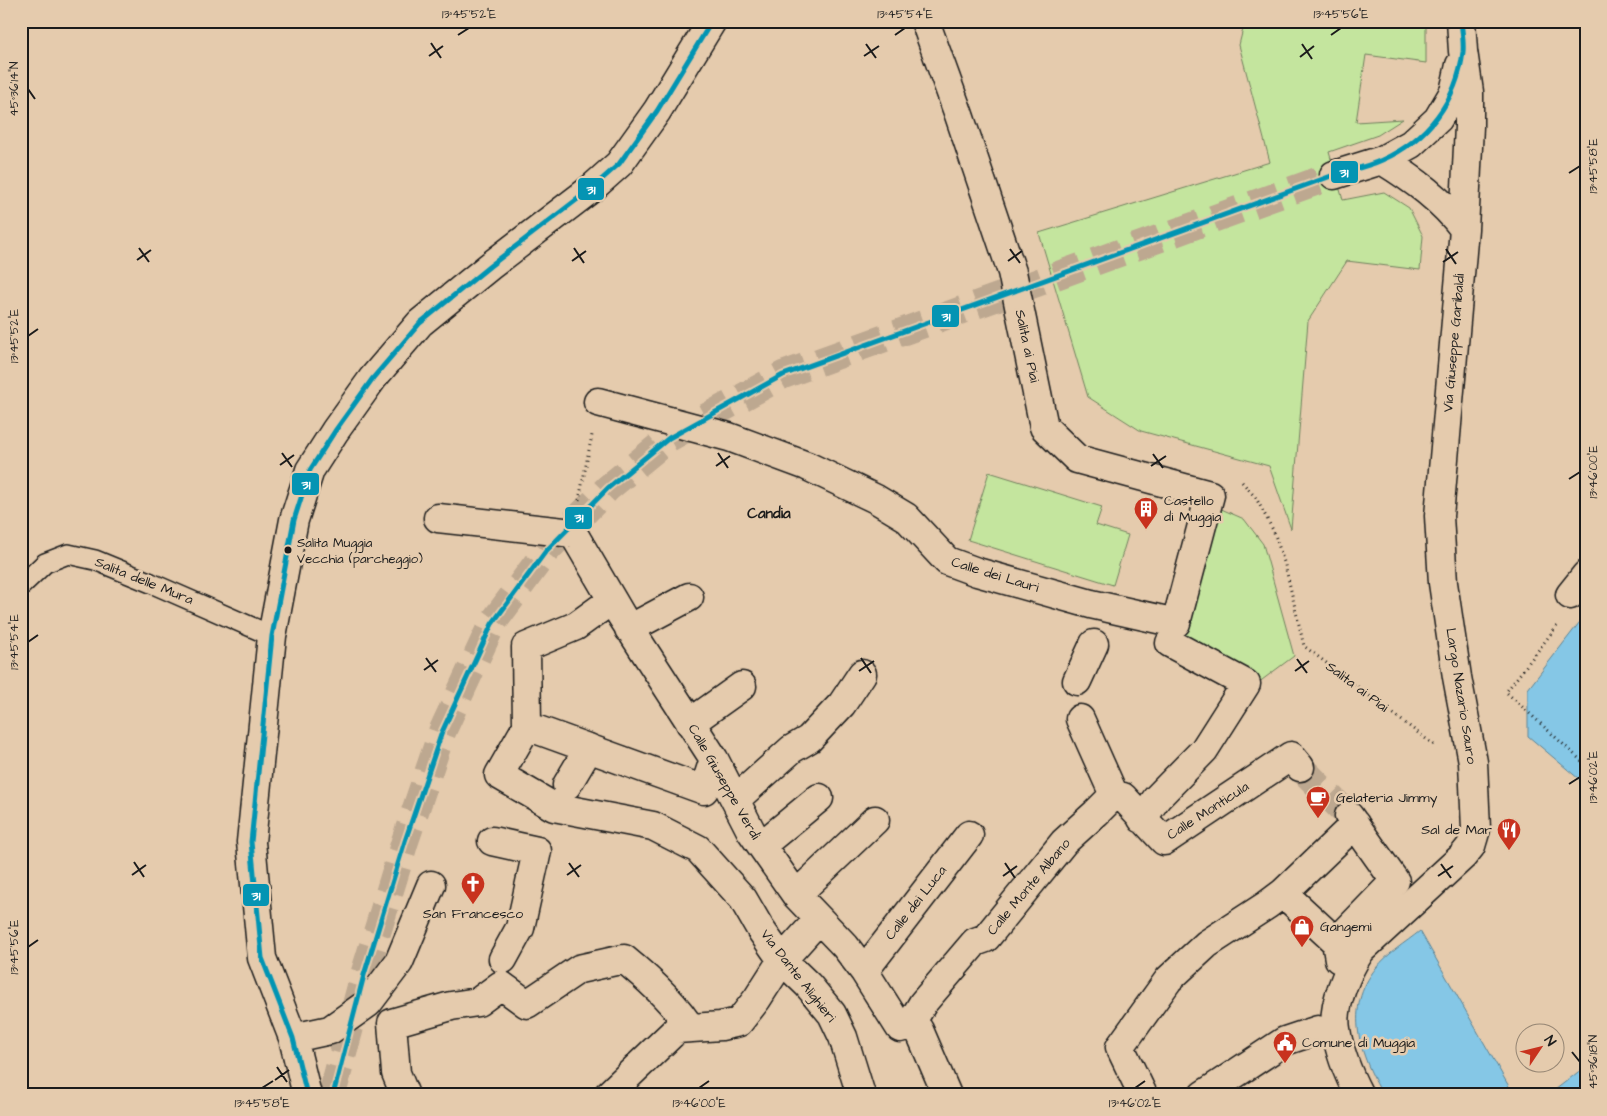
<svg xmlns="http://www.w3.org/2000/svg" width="1607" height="1116" font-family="'Architects Daughter',sans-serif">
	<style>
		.green { fill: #c4e59e; stroke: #70805d }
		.water { fill: #85c7e6; stroke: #5b8395 }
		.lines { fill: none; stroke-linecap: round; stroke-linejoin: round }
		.street-tunnel { stroke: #bda890; stroke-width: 28; stroke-dasharray: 28 14; stroke-linecap: butt }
		.secondary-tunnel { stroke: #bda890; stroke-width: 28; stroke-dasharray: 28 14; stroke-linecap: butt }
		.lane-casing { stroke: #1c1c1c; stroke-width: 22 }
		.street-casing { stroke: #1c1c1c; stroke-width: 31 }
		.secondary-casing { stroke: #1c1c1c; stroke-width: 31 }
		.path { stroke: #1c1c1c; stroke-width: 3; stroke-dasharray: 1 4; stroke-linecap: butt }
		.lane { stroke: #e5cbad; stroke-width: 19 }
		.street { stroke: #e5cbad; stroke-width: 28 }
		.secondary { stroke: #e5cbad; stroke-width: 28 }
		.bus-1-casing { stroke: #e5cbad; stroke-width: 9 }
		.bus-1 { stroke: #0494b3; stroke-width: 5 }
		.ticks { fill: none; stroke: #1c1c1c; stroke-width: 2 }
		.bus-dot { fill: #1c1c1c; stroke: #e5cbad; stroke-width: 2 }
		.labels { text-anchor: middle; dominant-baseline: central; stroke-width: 5; stroke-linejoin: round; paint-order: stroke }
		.bus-label { font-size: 13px; fill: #1c1c1c; stroke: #e5cbad; text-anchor: start }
		.street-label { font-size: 14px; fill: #1c1c1c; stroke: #e5cbad }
		.poi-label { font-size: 14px; fill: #1c1c1c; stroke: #e5cbad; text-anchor: start }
		.neighbourhood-label { font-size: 15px; font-weight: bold; fill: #1c1c1c; stroke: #e5cbad }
		.line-badge { stroke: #e5cbad; stroke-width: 2 }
		.badge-label { font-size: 14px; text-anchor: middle; font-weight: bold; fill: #fff }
		.neatline { fill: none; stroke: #1c1c1c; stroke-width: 2 }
		.ticks-label { font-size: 12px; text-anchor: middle; fill: #1c1c1c }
	</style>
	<rect width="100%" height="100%" fill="#e5cbad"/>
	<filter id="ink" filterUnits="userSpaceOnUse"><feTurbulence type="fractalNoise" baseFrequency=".02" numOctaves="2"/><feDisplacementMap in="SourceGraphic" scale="10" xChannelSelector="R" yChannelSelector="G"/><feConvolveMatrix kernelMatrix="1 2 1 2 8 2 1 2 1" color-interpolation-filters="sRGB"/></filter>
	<g filter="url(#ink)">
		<!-- green -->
		<path class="green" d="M1245 21H1426V63L1366 55 1356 122 1403 119 1378 135 1329 152 1343 200 1384 192 1409 208 1423 236 1420 270 1347 261 1308 321 1291 529 1269 466 1141 431 1088 397 1039 233 1270 162 1239 45Z
			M989 472 1102 507 1096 525 1128 535 1113 585 968 540Z
			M1219 508 1244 519 1263 544 1294 656 1258 683 1184 638Z"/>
		<!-- water -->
		<path class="water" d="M1586 614V785L1528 736V689Z
			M1420 931 1511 1090H1555L1582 1069 1586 1055V1095H1383C1360 1055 1343 1009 1376 968 1388 953 1405 943 1420 931Z"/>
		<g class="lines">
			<!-- street-tunnel -->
			<path class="street-tunnel" d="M1300 767 1349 816"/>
			<!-- secondary-tunnel -->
			<path class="secondary-tunnel" d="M333 1095 334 1087 364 975 405 841 442 732 492 624 546 551 608 488 669 438 783 375 1334 175"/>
			<defs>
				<path id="lane" d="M21 586 45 563 68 554 95 560 151 583 272 636"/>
				<path id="street" d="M598 402 729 437 807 466 876 499 906 517 947 561 977 572 1091 604 1176 623 1210 495 1077 459 1044 427 1012 272 959 115 925 21
					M438 518 573 533 621 615 714 759 751 831 796 895 845 946 864 971 900 1028 910 1025 919 1030 947 1095
					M1570 595 1586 575
					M612 600 576 626 526 647 527 726 499 775 554 807 653 826 698 849 743 899 761 930 782 960 808 985 832 1014 843 1037 861 1095
					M629 629 689 597
					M1077 681 1094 644
					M1080 719 1114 795 1123 797 1164 841 1291 756 1300 767
					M690 723 742 686
					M527 726 704 790 714 759
					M567 785 589 748
					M735 800 792 749 809 739 842 704 862 674
					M1142 819 1157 798 1204 750 1246 684 1170 643
					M492 841 537 851 520 928 503 959
					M762 845 819 798
					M1283 893 1336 942 1339 959
					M796 895 875 820
					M1336 942 1395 881 1349 816
					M864 971 969 835
					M910 1025 923 1003 975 942 986 938 1064 842 1096 813 1114 795
					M293 1038 330 1030 368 1003 399 962 431 885
					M307 1095 293 1038 262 958 251 842 272 636 294 520 310 470 335 431 373 378 420 323 490 266 592 188 619 164 657 111 712 21
					M405 1095 396 1073 392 1023 451 1006 478 1002 501 985 527 1004 579 969 624 959C646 977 676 1004 690 1028
					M608 1095 677 1029 721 1026 739 1022 757 999 782 960 819 919
					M1143 1095 1120 1047 1169 979 1207 944 1267 905 1283 893 1355 824
					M1203 1095 1285 1041 1318 1030"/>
				<path id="secondary" d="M1382 160C1413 179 1442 200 1464 229
					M1334 175 1382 160 1411 144 1438 119 1454 92 1460 65
					M1359 1095C1349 1076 1339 1051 1336 1029 1332 1005 1348 969 1361 950L1463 856 1471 846 1476 829 1473 762 1457 677 1443 583 1439 516 1464 229 1469 126V92L1463 51 1461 21"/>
			</defs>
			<!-- lane casing -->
			<use href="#lane" class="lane-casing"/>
			<!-- street casing -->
			<use href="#street" class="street-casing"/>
			<!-- secondary casing -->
			<use href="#secondary" class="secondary-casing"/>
			<!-- path -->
			<path class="path" d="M1242 482 1256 498 1274 532 1285 565 1304 646 1434 745
				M579 500 592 435
				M1557 626 1506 692 1586 765"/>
			<!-- lane -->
			<use href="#lane" class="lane"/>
			<!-- street -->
			<use href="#street" class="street"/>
			<!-- secondary -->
			<use href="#secondary" class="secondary"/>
			<defs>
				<path id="bus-1" d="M307 1095 293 1038 262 958 251 842 272 636 294 520 310 470 335 431 373 378 420 323 490 266 592 188 619 164 657 111 712 21
					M333 1095 364 975 405 841 442 732 492 624 546 551 608 488 669 438 783 375 1334 175C1350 170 1367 167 1382 160 1427 140 1457 101 1463 52 1464 42 1462 31 1461 21"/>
			</defs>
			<!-- bus-1 casing -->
			<use href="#bus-1" class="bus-1-casing"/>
			<!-- bus-1 -->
			<use href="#bus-1" class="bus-1"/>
		</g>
	</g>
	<!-- ticks -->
	<path class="ticks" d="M458 35 469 28M895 35 905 28M1331 35 1341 28M431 43 441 58M866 44 876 58M1302 44 1312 59M429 56 443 46M864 56 879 46M1300 57 1314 46M28 89 35 99M1569 173 1580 166M139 248 149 262M574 248 584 263M1010 249 1020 263M1446 249 1456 264M137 260 151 250M572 261 586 251M1008 261 1022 251M1443 262 1458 252M28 336 38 329M282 453 292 467M718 453 728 468M1153 454 1163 468M280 465 294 455M716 466 730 456M1151 466 1166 456M1569 479 1580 472M28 642 38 635M426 658 436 672M861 658 871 673M1297 659 1307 673M424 670 438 660M859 671 874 661M1295 671 1309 661M1569 784 1580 777M134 862 144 877M569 863 579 877M1005 863 1015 878M1441 864 1451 878M132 875 146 865M567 875 581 865M1003 876 1017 866M1438 876 1453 866M28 947 38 940M1572 1052 1580 1062M277 1067 287 1082M275 1080 289 1070M262 1088 273 1081M699 1088 709 1081M1135 1088 1145 1081"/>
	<!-- icons -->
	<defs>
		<symbol id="building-pin" viewBox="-11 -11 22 30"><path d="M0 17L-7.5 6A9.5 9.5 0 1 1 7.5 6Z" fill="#c8321e" stroke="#e5cbad"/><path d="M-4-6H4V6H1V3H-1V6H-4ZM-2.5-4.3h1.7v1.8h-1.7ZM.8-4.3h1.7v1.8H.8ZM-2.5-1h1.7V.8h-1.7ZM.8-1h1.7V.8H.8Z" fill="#fff"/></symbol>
		<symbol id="cafe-pin" viewBox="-11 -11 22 30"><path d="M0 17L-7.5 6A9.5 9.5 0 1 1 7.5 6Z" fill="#c8321e" stroke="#e5cbad"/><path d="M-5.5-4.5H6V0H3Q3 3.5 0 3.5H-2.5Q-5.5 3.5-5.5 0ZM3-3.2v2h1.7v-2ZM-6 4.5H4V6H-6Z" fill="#fff"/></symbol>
		<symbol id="restaurant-pin" viewBox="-11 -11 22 30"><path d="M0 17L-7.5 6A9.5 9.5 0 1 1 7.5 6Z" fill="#c8321e" stroke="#e5cbad"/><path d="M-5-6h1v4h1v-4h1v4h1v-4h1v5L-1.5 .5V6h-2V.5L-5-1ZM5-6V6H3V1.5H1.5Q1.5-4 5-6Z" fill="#fff"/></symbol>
		<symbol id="church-pin" viewBox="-11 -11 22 30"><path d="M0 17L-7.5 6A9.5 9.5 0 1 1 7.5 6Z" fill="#c8321e" stroke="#e5cbad"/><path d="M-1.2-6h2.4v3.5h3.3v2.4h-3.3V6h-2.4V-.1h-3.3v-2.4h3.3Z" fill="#fff"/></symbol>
		<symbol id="shop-pin" viewBox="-11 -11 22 30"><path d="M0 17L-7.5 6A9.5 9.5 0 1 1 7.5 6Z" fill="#c8321e" stroke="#e5cbad"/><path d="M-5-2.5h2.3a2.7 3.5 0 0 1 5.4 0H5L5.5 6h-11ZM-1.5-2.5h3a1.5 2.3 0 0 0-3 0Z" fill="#fff"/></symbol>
		<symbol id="civic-pin" viewBox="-11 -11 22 30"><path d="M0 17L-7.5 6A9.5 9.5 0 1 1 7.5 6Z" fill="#c8321e" stroke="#e5cbad"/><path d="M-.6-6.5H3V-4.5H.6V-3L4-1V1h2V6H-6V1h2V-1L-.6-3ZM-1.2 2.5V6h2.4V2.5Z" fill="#fff"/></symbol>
	</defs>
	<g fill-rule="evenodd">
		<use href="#building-pin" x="1132" y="495" width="28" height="38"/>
		<use href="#cafe-pin" x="1304" y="784" width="28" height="38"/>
		<use href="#restaurant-pin" x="1495" y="816" width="28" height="38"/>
		<use href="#church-pin" x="459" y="870" width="28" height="38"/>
		<use href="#shop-pin" x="1288" y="913" width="28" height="38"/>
		<use href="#civic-pin" x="1271" y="1029" width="28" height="38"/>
	</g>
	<!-- markers -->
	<circle class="bus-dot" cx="288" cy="550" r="4.5"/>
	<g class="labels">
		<!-- bus labels -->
		<g class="bus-label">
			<text x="297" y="543">Salita Muggia<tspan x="297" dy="16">Vecchia (parcheggio)</tspan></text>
		</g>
		<!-- street labels -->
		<g class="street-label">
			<text transform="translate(1454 343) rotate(-85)">Via Giuseppe Garibaldi</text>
			<text transform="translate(1027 346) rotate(78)">Salita ai Piai</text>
			<text transform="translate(995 575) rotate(17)">Calle dei Lauri</text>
			<text transform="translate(144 581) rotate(22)">Salita delle Mura</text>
			<text transform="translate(1357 687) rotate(37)">Salita ai Piai</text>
			<text transform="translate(1461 696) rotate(81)">Largo Nazario Sauro</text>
			<text transform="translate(724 782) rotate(60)">Calle Giuseppe Verdi</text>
			<text transform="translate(1208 811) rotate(-33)">Calle Monticula</text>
			<text transform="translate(1029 887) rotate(-50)">Calle Monte Albano</text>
			<text transform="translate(916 903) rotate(-52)">Calle dei Luca</text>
			<text transform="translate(798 976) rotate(52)">Via Dante Alighieri</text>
		</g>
		<!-- poi labels -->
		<g class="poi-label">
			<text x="1164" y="501">Castello<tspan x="1164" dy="16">di Muggia</tspan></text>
			<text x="1336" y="798">Gelateria Jimmy</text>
			<text x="1492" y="830" text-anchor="end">Sal de Mar</text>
			<text x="473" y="914" text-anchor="middle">San Francesco</text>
			<text x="1320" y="927">Gangemi</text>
			<text x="1302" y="1043">Comune di Muggia</text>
		</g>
		<!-- neighbourhood labels -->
		<g class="neighbourhood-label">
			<text x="769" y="513">Candia</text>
		</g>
	</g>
	<g class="line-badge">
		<rect x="1330" y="160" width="29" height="24" rx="5" fill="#0494b3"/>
		<rect x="577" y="177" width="28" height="24" rx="5" fill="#0494b3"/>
		<rect x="931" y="304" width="29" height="24" rx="5" fill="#0494b3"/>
		<rect x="291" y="472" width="29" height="24" rx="5" fill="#0494b3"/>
		<rect x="564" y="506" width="29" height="24" rx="5" fill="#0494b3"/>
		<rect x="242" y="883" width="28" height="24" rx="5" fill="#0494b3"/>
	</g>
	<g class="badge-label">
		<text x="1344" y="177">31</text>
		<text x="591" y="194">31</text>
		<text x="946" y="321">31</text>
		<text x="306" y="489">31</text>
		<text x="579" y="522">31</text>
		<text x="256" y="900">31</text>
	</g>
	<!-- margin -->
	<rect width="1607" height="1116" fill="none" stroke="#e5cbad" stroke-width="55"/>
	<!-- north arrow -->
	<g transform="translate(1540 1048) rotate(55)"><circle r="24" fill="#e5cbad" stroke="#958573"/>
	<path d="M0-4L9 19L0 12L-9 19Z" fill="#c8321e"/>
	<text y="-8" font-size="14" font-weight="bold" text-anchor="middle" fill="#1c1c1c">N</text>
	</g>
	<rect x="28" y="28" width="1552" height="1060" class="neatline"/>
	<g class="ticks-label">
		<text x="469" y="18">13°45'52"E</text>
		<text x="905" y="18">13°45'54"E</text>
		<text x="1341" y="18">13°45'56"E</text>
		<text transform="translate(14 89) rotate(-90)" y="4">45°36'14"N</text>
		<text transform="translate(1593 166) rotate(-90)" y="4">13°45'58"E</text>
		<text transform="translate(14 336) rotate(-90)" y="4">13°45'52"E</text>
		<text transform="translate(1593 472) rotate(-90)" y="4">13°46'00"E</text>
		<text transform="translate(14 642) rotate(-90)" y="4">13°45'54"E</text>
		<text transform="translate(1593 777) rotate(-90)" y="4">13°46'02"E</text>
		<text transform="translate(14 947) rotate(-90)" y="4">13°45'56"E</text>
		<text transform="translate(1593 1062) rotate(-90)" y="4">45°36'18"N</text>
		<text x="262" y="1107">13°45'58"E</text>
		<text x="699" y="1107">13°46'00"E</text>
		<text x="1135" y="1107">13°46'02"E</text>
	</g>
</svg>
